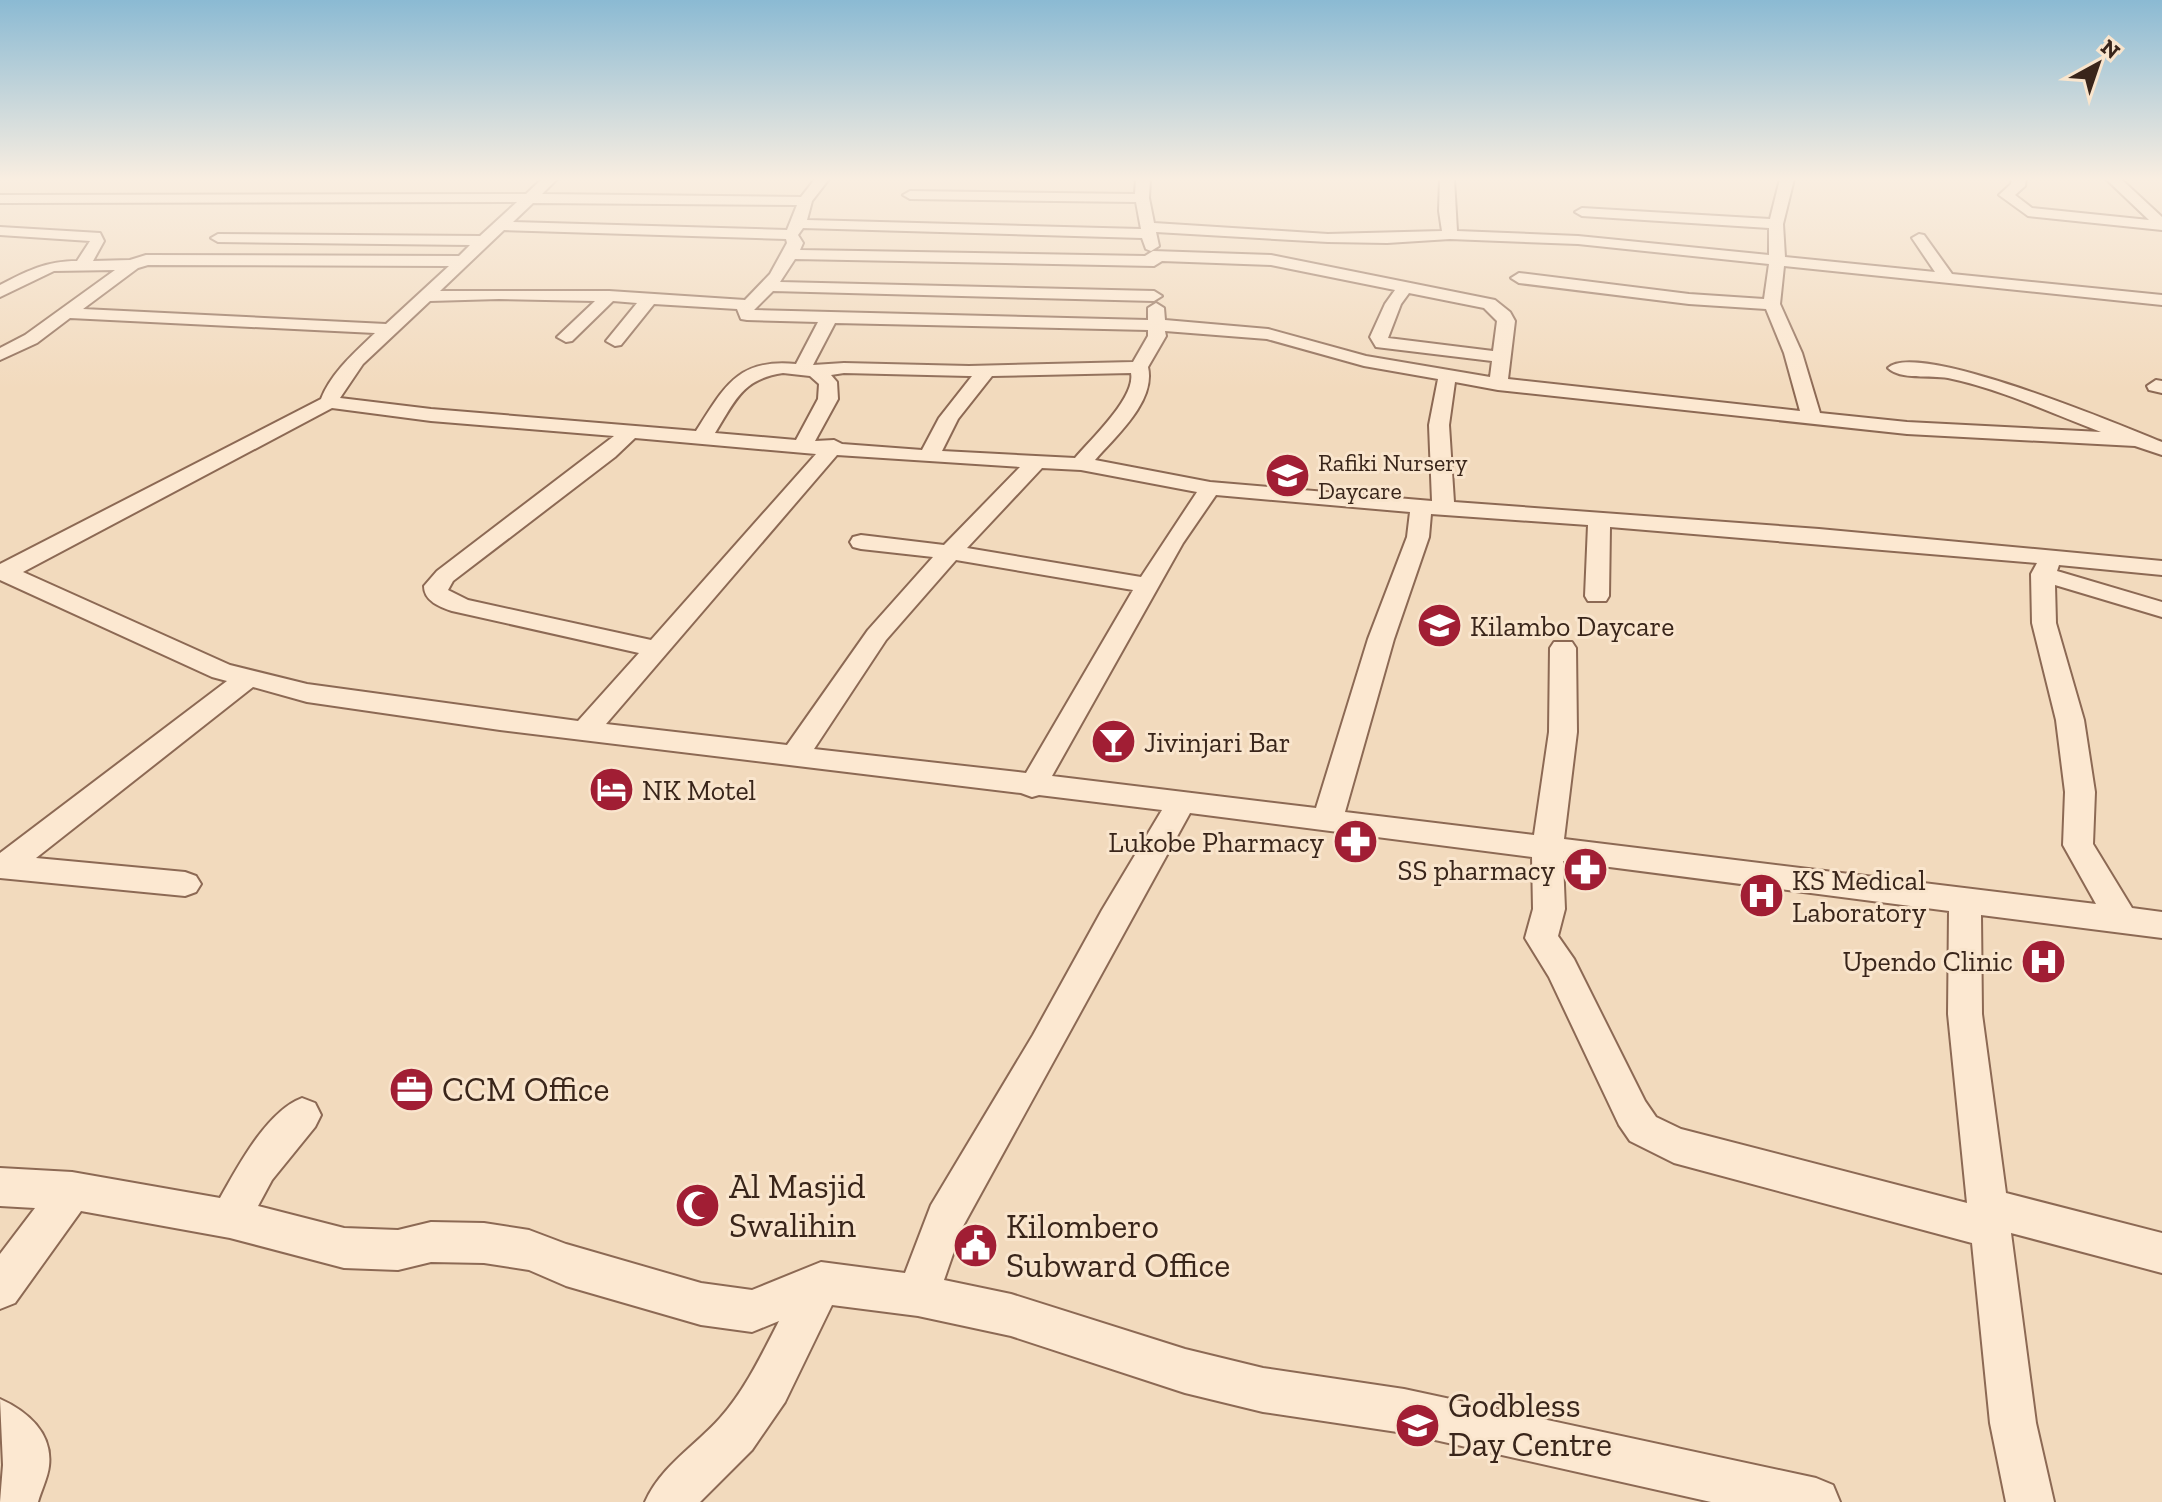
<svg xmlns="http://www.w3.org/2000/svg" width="2162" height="1502" font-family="'Zilla Slab',serif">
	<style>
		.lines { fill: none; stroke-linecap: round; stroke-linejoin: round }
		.minor-casing { stroke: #8c6954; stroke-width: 4 }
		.minor { fill: #fce8d1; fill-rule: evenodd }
		.labels { text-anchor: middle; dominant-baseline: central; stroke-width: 6; stroke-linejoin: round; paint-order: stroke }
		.far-poi-label { font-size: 24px; fill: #39251a; stroke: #f9e5cd; text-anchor: start }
		.poi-label { font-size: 28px; fill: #39251a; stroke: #f9e5cd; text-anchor: start }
		.near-poi-label { font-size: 34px; fill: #39251a; stroke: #f9e5cd; text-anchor: start }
	</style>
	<rect width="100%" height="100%" fill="#f2dabd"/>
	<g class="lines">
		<defs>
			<path id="minor" d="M542 179H557L542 194 801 197 815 179H829L812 201 807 220 1141 229 1136 202 910 199 903 195 910 191 1135 194 1136 179H1150L1149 198 1154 223 1328 234 1442 231 1439 211 1440 179H1454L1457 231 1578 236 1769 255V228L1582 216 1575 212 1582 208 1770 219 1780 179H1794L1783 224 1785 257 1935 272 1912 238 1919 234 1924 235 1952 274 2162 295V305L1784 266 1780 304 1802 353 1820 413 1907 422 2101 432C2051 413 2001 389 1948 378 1931 375 1900 380 1888 368 1916 339 2122 426 2162 442V455L2135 446 1907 434 1498 390 1455 382 1449 425 1454 502 1819 529 2162 561V575L2059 565 2057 571 2162 602V617L2055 585 2056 623 2084 720 2095 792 2093 844 2132 908 2162 912V938L1981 915 1982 1014 2006 1193 2162 1233V1273L2011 1233 2036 1423 2054 1502H2006L1990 1423 1972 1243 1674 1163 1630 1141 1619 1125 1549 977 1525 938 1533 909 1532 857 1190 813 962 1228 944 1280 1011 1294 1185 1349 1263 1368 1404 1389 1816 1478 1833 1485 1840 1502H1711L1404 1433 1263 1412 1185 1393 1011 1336 918 1316 832 1305 785 1402 752 1450 700 1502H645C661 1466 695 1446 720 1418 745 1390 762 1354 779 1321L752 1332 701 1325 566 1286 529 1270 484 1263 431 1262 398 1270 344 1268 230 1238 81 1211 15 1303 0 1309V1254L35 1208 0 1206V1168L72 1172 220 1198C238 1166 267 1111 302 1098L315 1103 321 1115 315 1127 272 1180 258 1206 344 1228 398 1230 431 1222 484 1223 529 1230 566 1244 701 1283 752 1290 821 1262 905 1273 931 1205 1033 1035 1102 910 1162 810 1039 795 1032 797 1021 793 500 730 307 702 253 687 36 858 185 872 196 876 201 884 196 892 185 896 0 878V853L227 681 212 677 0 580V564L321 399C331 373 355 352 375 333L70 318 37 343 0 360V348L25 335 115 270 54 271 0 297V285C27 271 46 261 77 261L90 241 0 235V227L100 233 104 241 93 261 130 260 146 255 459 256 470 245 218 242 211 238 218 234 480 236 517 202 0 203V195L526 194ZM533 203 797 205 787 230 513 222ZM803 228 1142 238 1146 249 1151 251 1159 246 1156 232 1328 242 1387 243 1450 239 1578 244 1769 264 1764 299 1689 294 1519 273 1511 278 1519 283 1689 304 1766 309 1784 353 1800 411 1508 379 1515 321 1510 312 1495 300 1271 255 1153 251 1145 256 800 250 803 243 798 235ZM504 230 786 239 787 243 770 274 745 300 609 291H440ZM795 259 1154 266 1162 261 1271 265 1395 290 1385 304 1370 337 1376 347 1492 361 1490 377 1366 356 1268 329 1165 320 1164 308 1156 303 1148 308V320L754 310 773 291 1154 301 1162 296 1154 291 780 282ZM148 265 449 266 386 324 83 309 138 268ZM1409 293 1484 308 1497 321 1493 351 1388 338 1401 304ZM499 299 595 301 557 337 566 342 572 341 613 301 637 303 606 341 615 346 621 345 654 304 737 309 741 319 747 320 818 322 796 364C737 358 724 388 696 431L431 409 340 398 363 364 430 301ZM835 323 1148 330V336L1133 362 969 366 844 363 813 365ZM1165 331 1267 339 1364 366 1438 379 1429 425 1432 501 1210 482 1095 460C1116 436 1156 401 1148 367L1166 336ZM783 373 810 376 819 384 818 399 796 440 715 433C735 401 742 379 783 373ZM844 373 969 376H972L939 418 922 450 842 444 834 440 815 441 838 399 837 382 831 375ZM1131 373C1136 397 1091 439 1075 458L942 451 958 419 992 376ZM332 408 431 421 614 436 437 571 424 586C424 601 440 607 452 611L639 653 578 721 307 684 230 665 23 572ZM635 438 816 454 651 640 468 600 448 590 453 581 615 457ZM837 455 1020 467 944 545 861 535 853 537 850 542 853 547 861 549 933 557 868 630 787 745 606 724ZM1042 468 1081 470 1197 492 1141 577 967 548ZM1216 495 1410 512 1407 537 1368 639 1316 808 1052 776 1183 543ZM1431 514 1588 525 1585 596 1588 601H1606L1609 596 1610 527 2037 563 2031 574 2032 623 2056 720 2065 792 2063 845 2096 904 1564 839 1577 732 1576 648 1572 642H1554L1550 648 1549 732 1534 835 1345 812 1394 639 1429 537ZM956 560 1133 590 1026 773 814 749 886 640ZM1563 861 1949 911 1948 1014 1967 1203 1681 1129 1656 1117 1645 1101 1574 959 1558 936 1565 909Z
				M2012 179H2026L2025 186 2015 195 2032 208 2149 220 2106 179H2121L2162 217V230L2028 216 1999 195 2011 184Z
				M2156 380 2162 381V393L2149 390 2147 386Z
				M0 1399C27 1411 53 1433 49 1466 48 1477 41 1491 38 1502H0L3 1465Z"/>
		</defs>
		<!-- minor casing -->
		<use href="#minor" class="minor-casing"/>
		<!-- minor -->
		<use href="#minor" class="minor"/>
	</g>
	<!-- sky -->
	<linearGradient id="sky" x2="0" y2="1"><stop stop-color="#8bbad3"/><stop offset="0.46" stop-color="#f9eee1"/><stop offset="1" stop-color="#f9eee1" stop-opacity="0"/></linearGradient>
	<rect width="2162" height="389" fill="url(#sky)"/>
	<!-- icons -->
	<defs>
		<symbol id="school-disc" viewBox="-11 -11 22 22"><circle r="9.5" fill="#a11e34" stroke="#f9e5cd"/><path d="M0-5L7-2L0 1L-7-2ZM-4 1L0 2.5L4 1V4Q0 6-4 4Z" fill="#fff"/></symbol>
		<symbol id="bar-disc" viewBox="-11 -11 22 22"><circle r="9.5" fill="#a11e34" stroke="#f9e5cd"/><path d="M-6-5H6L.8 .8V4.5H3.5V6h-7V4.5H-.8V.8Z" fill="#fff"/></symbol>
		<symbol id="hotel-disc" viewBox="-11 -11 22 22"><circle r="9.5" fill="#a11e34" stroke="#f9e5cd"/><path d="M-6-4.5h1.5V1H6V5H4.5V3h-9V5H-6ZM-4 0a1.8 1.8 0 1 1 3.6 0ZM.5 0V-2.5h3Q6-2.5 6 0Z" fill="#fff"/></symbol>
		<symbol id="pharmacy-disc" viewBox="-11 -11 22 22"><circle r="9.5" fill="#a11e34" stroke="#f9e5cd"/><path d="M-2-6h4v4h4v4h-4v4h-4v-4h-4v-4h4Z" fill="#fff"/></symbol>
		<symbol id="hospital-disc" viewBox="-11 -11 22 22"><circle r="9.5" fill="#a11e34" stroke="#f9e5cd"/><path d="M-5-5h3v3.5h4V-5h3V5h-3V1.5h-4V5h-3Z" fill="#fff"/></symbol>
		<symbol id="office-disc" viewBox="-11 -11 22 22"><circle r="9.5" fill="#a11e34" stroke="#f9e5cd"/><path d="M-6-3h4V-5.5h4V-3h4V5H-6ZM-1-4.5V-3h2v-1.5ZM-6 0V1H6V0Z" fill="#fff"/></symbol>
		<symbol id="mosque-disc" viewBox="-11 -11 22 22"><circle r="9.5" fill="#a11e34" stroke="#f9e5cd"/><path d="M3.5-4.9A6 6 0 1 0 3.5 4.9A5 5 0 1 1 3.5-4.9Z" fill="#fff"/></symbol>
		<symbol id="civic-disc" viewBox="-11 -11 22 22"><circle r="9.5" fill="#a11e34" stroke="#f9e5cd"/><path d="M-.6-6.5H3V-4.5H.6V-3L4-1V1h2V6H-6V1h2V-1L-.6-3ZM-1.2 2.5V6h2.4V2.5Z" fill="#fff"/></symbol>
	</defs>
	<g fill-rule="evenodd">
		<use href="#school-disc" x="1262" y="450" width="51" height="51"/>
		<use href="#school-disc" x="1414" y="600" width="51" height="51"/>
		<use href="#bar-disc" x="1088" y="716" width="51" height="51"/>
		<use href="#hotel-disc" x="586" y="764" width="51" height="51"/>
		<use href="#pharmacy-disc" x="1330" y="816" width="51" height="51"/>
		<use href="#pharmacy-disc" x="1560" y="844" width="51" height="51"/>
		<use href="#hospital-disc" x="1736" y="870" width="51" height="51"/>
		<use href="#hospital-disc" x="2018" y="936" width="51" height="51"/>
		<use href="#office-disc" x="386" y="1064" width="51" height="51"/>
		<use href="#mosque-disc" x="672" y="1180" width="51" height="51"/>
		<use href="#civic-disc" x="950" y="1220" width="51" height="51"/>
		<use href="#school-disc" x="1392" y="1400" width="51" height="51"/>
	</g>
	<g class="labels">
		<!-- far-poi labels -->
		<g class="far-poi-label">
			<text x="1318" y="462">Rafiki Nursery<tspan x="1318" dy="28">Daycare</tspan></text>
		</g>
		<!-- poi labels -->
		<g class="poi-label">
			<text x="1470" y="626">Kilambo Daycare</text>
			<text x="1144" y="742">Jivinjari Bar</text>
			<text x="642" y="790">NK Motel</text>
			<text x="1324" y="842" text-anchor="end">Lukobe Pharmacy</text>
			<text x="1555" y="870" text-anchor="end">SS pharmacy</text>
			<text x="1792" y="880">KS Medical<tspan x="1792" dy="32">Laboratory</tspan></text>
			<text x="2013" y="961" text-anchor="end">Upendo Clinic</text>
		</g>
		<!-- near-poi labels -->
		<g class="near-poi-label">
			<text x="442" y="1089">CCM Office</text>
			<text x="729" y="1186">Al Masjid<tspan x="729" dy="39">Swalihin</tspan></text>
			<text x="1006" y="1226">Kilombero<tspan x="1006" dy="39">Subward Office</tspan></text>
			<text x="1448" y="1405">Godbless<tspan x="1448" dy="39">Day Centre</tspan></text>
		</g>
	</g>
	<!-- north arrow -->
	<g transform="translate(2098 64) rotate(40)" stroke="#f9e5cd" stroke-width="6" paint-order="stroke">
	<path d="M0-6L14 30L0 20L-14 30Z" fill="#39251a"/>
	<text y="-12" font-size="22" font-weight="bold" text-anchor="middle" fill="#39251a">N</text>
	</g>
</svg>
